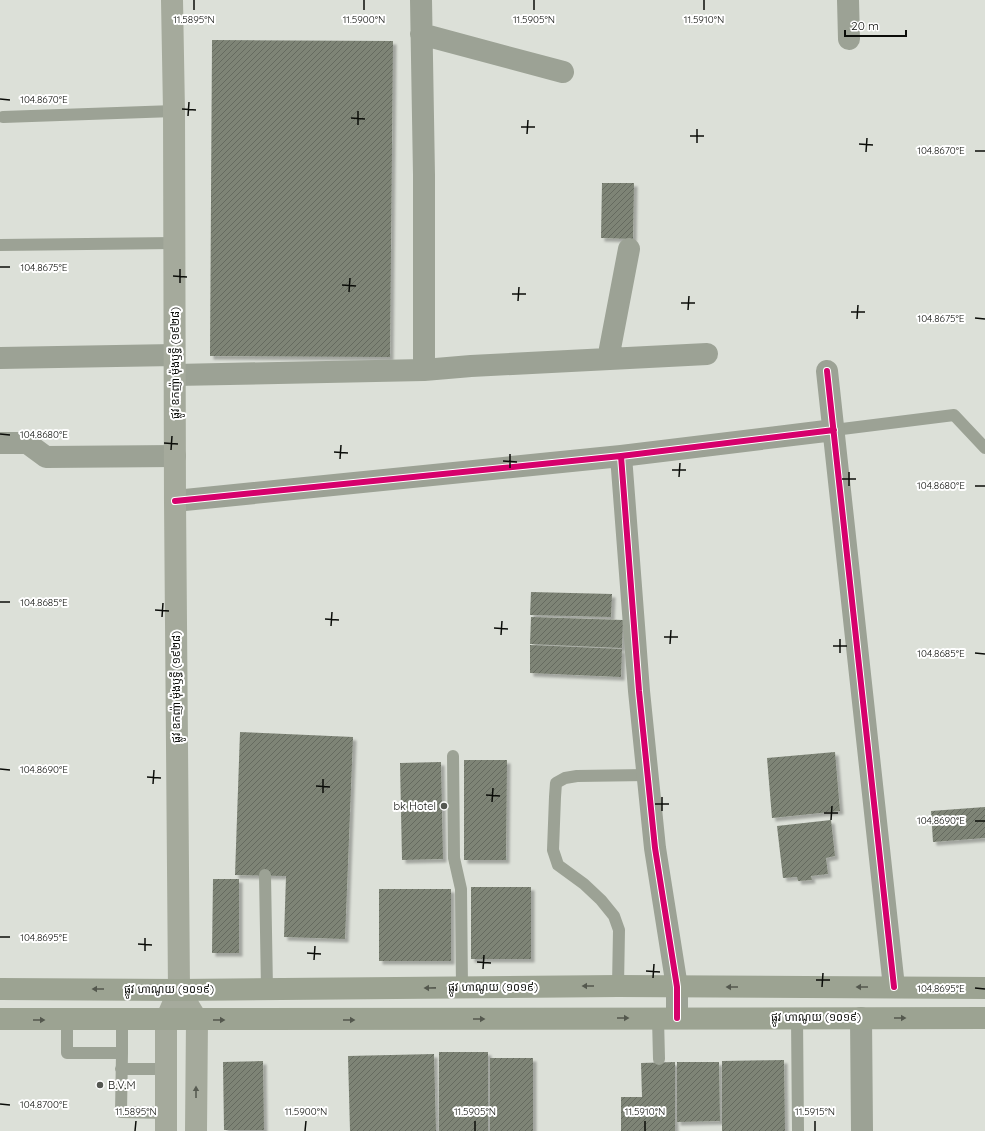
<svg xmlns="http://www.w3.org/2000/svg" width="985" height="1131" font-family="Quicksand,'Noto Sans Khmer',sans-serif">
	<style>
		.building { fill: url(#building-hatch); filter: url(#shadow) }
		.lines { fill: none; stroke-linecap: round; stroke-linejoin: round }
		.service { stroke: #9ca295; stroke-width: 12 }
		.minor { stroke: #9ca295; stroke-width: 22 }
		.secondary { stroke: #a5aa9c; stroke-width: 22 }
		.primary { stroke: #9ca392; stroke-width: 22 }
		.cycleway-casing { stroke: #fff; stroke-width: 8 }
		.cycleway { stroke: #d6006c; stroke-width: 6 }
		.oneway { fill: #54584e }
		.oneway2 { fill: #585c52 }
		.ticks { fill: none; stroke: #0b0d09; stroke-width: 1.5 }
		.poi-dot { fill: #545751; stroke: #fff; stroke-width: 1.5 }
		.labels { text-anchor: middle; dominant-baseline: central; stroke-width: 4; stroke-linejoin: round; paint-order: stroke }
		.street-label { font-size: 11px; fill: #0b0d09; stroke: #fff }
		.poi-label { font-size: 11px; fill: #0b0d09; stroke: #fff; text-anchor: end }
		.ticks-label { font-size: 10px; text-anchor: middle; fill: #0b0d09; stroke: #fff; stroke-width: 4; stroke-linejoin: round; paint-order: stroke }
	</style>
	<defs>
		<pattern id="building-hatch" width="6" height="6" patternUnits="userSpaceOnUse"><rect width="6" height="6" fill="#7e8476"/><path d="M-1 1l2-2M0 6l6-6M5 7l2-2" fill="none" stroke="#656a5f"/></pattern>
		<filter id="shadow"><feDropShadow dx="3.5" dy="3.5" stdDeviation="1" flood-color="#0004"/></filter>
	</defs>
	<rect width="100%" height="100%" fill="#dce0d8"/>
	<!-- building -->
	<path class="building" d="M212 40 393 41 390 357 210 356Z
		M602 183H634L633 239 601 238Z
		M531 592 612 594 611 617 530 615Z
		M531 617 623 620 622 648 530 644Z
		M530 645 622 649 621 677 530 673Z
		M240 732 353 737 345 939 284 937 286 876 235 875Z
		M835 752 840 811 772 818 767 758Z
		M464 760H507L506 860H464Z
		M441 762 443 859 402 860 400 763Z
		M985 807V838L933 842 931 811Z
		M831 820 835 856 826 858 828 874 811 876 812 880 798 881 797 877 783 878 777 826Z
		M213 879H239V953H212Z
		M471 887H531V959H471Z
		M379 889H451V961H379Z
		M439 1052H488V1131H439Z
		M434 1054 436 1131H350L348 1056Z
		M490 1058H533V1131H490Z
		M784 1060 785 1131H722V1061Z
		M263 1061 264 1130H224L223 1062Z
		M675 1062V1131H621V1097H642L641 1063Z
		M677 1062H719L720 1121 677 1122Z"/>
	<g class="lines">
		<!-- service -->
		<path class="service" d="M3 117 174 111
			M0 245 174 243
			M834 430 954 415 985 448
			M453 756 454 858 461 889 462 987
			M265 875 267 989
			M618 986 619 930 614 916 601 900 584 884 558 865 553 850 555 797 556 783 565 778 577 776 647 775
			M797 1017 798 1131
			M658 1018 659 1059
			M67 1020V1053H122L121 1112 166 1113
			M122 1053V1020
			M121 1069H166"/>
		<!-- minor -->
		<path class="minor" d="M421 0 424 175V370
			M848 0 849 39
			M421 34 563 72
			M0 358 174 355
			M608 359 629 249
			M827 371 894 987
			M175 375 424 370 471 366 707 354
			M0 443H27L46 457 175 456
			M621 456 639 691 655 848 677 987V1018
			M175 501 621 456 834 430
			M861 1018 862 1131"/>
		<!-- secondary -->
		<path class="secondary" d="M179 990 197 1020 196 1131
			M166 1131V1020L179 990 175 501 174 111 172 0"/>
		<!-- primary -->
		<path class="primary" d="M0 989 179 990 618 986 985 988
			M0 1019C328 1021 657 1017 985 1018"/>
		<defs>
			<path id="cycleway" d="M827 371 894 987
				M621 456 639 691 655 848 677 987V1018
				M175 501 621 456 834 430"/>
		</defs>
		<!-- cycleway casing -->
		<use href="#cycleway" class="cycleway-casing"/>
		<!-- cycleway -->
		<use href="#cycleway" class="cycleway"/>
	</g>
	<!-- one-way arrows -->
	<defs><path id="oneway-solid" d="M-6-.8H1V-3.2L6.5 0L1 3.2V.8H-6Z"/></defs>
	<g class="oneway">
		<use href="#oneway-solid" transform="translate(588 986) rotate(180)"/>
		<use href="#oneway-solid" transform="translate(732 987) rotate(180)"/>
		<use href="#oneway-solid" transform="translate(862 987) rotate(180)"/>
		<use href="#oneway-solid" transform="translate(430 988) rotate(179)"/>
		<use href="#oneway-solid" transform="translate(98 989) rotate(-180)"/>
		<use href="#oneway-solid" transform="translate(623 1018)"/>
		<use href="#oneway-solid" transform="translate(900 1018)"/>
		<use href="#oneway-solid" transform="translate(479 1019)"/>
		<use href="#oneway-solid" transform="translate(39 1020)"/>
		<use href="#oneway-solid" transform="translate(219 1020)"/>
		<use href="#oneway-solid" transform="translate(349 1020)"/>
	</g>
	<use class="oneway2" href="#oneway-solid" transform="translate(196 1092) rotate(-90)"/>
	<!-- ticks -->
	<path class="ticks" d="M194 10V0M364 10V0M534 10V0M704 10V0M0 99 10 100M182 109 196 110M188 116 189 102M351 118 365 119M358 125V111M521 127H535M527 134 528 120M690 136H704M697 143V129M859 144 873 145M975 151H985M866 152 867 138M0 267H10M173 276 187 277M180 283V269M342 285 356 286M349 292 350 278M512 294H526M518 301 519 287M681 303H695M688 310 689 296M851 312H865M975 318 985 319M857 319 858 305M0 434 10 435M164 443 178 444M171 450 172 436M334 452 348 453M340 459 341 445M503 461 517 462M510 468V454M672 470H686M679 477 680 463M842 479H856M849 486V472M975 486H985M0 602H10M155 610 169 611M162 617 163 603M325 619 339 620M331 626 332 612M494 628 508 629M501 635 502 621M664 637H678M670 644 671 630M833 646H847M840 653V639M975 653 985 654M0 769 10 770M147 777 161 778M153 784 154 770M316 786 330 787M323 793V779M486 795 500 796M492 802 493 788M655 804H669M662 811V797M824 813H838M831 820 832 806M975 821H985M0 937H10M138 944 152 945M145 951V938M307 953 321 954M314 960 315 946M477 962 491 963M483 969 484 955M646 971 660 972M653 978 654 964M816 980H830M822 987 823 973M975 988 985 989M0 1104 10 1105M135 1131 136 1121M305 1131 306 1121M475 1131V1121M645 1131V1121M815 1131V1121"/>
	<!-- markers -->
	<g class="poi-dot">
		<circle cx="444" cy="806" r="4"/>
		<circle cx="100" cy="1085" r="4"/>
	</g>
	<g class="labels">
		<!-- street labels -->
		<g class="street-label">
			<text transform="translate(175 363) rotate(-90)">ផ្លូវ ឧកញ៉ា ម៉ុងឫទ្ធី (១៩២៨)</text>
			<text transform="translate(176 687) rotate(-90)">ផ្លូវ ឧកញ៉ា ម៉ុងឫទ្ធី (១៩២៨)</text>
			<text x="493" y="987">ផ្លូវ ហាណូយ (១០១៩)</text>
			<text x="169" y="989">ផ្លូវ ហាណូយ (១០១៩)</text>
			<text x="816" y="1017">ផ្លូវ ហាណូយ (១០១៩)</text>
		</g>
		<!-- poi labels -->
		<g class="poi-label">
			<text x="436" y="806">bk Hotel</text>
			<text x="108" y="1085" text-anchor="start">B.V.M</text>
		</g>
	</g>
	<g class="ticks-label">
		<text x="194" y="23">11.5895°N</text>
		<text x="364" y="23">11.5900°N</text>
		<text x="534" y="23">11.5905°N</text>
		<text x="704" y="23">11.5910°N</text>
		<text x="44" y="103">104.8670°E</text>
		<text x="941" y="154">104.8670°E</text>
		<text x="44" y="271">104.8675°E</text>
		<text x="941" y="322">104.8675°E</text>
		<text x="44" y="438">104.8680°E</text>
		<text x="941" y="489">104.8680°E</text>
		<text x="44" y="606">104.8685°E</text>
		<text x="941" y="657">104.8685°E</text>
		<text x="44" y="773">104.8690°E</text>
		<text x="941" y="824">104.8690°E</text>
		<text x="44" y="941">104.8695°E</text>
		<text x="941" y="992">104.8695°E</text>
		<text x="44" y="1108">104.8700°E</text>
		<text x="136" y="1115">11.5895°N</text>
		<text x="306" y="1115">11.5900°N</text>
		<text x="475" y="1115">11.5905°N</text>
		<text x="645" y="1115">11.5910°N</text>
		<text x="815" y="1115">11.5915°N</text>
	</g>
	<!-- scale -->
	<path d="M845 30v6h61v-6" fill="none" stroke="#0b0d09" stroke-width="2"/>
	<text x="851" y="30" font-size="12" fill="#0b0d09" stroke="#ffffff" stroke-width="3" paint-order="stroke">20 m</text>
</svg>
